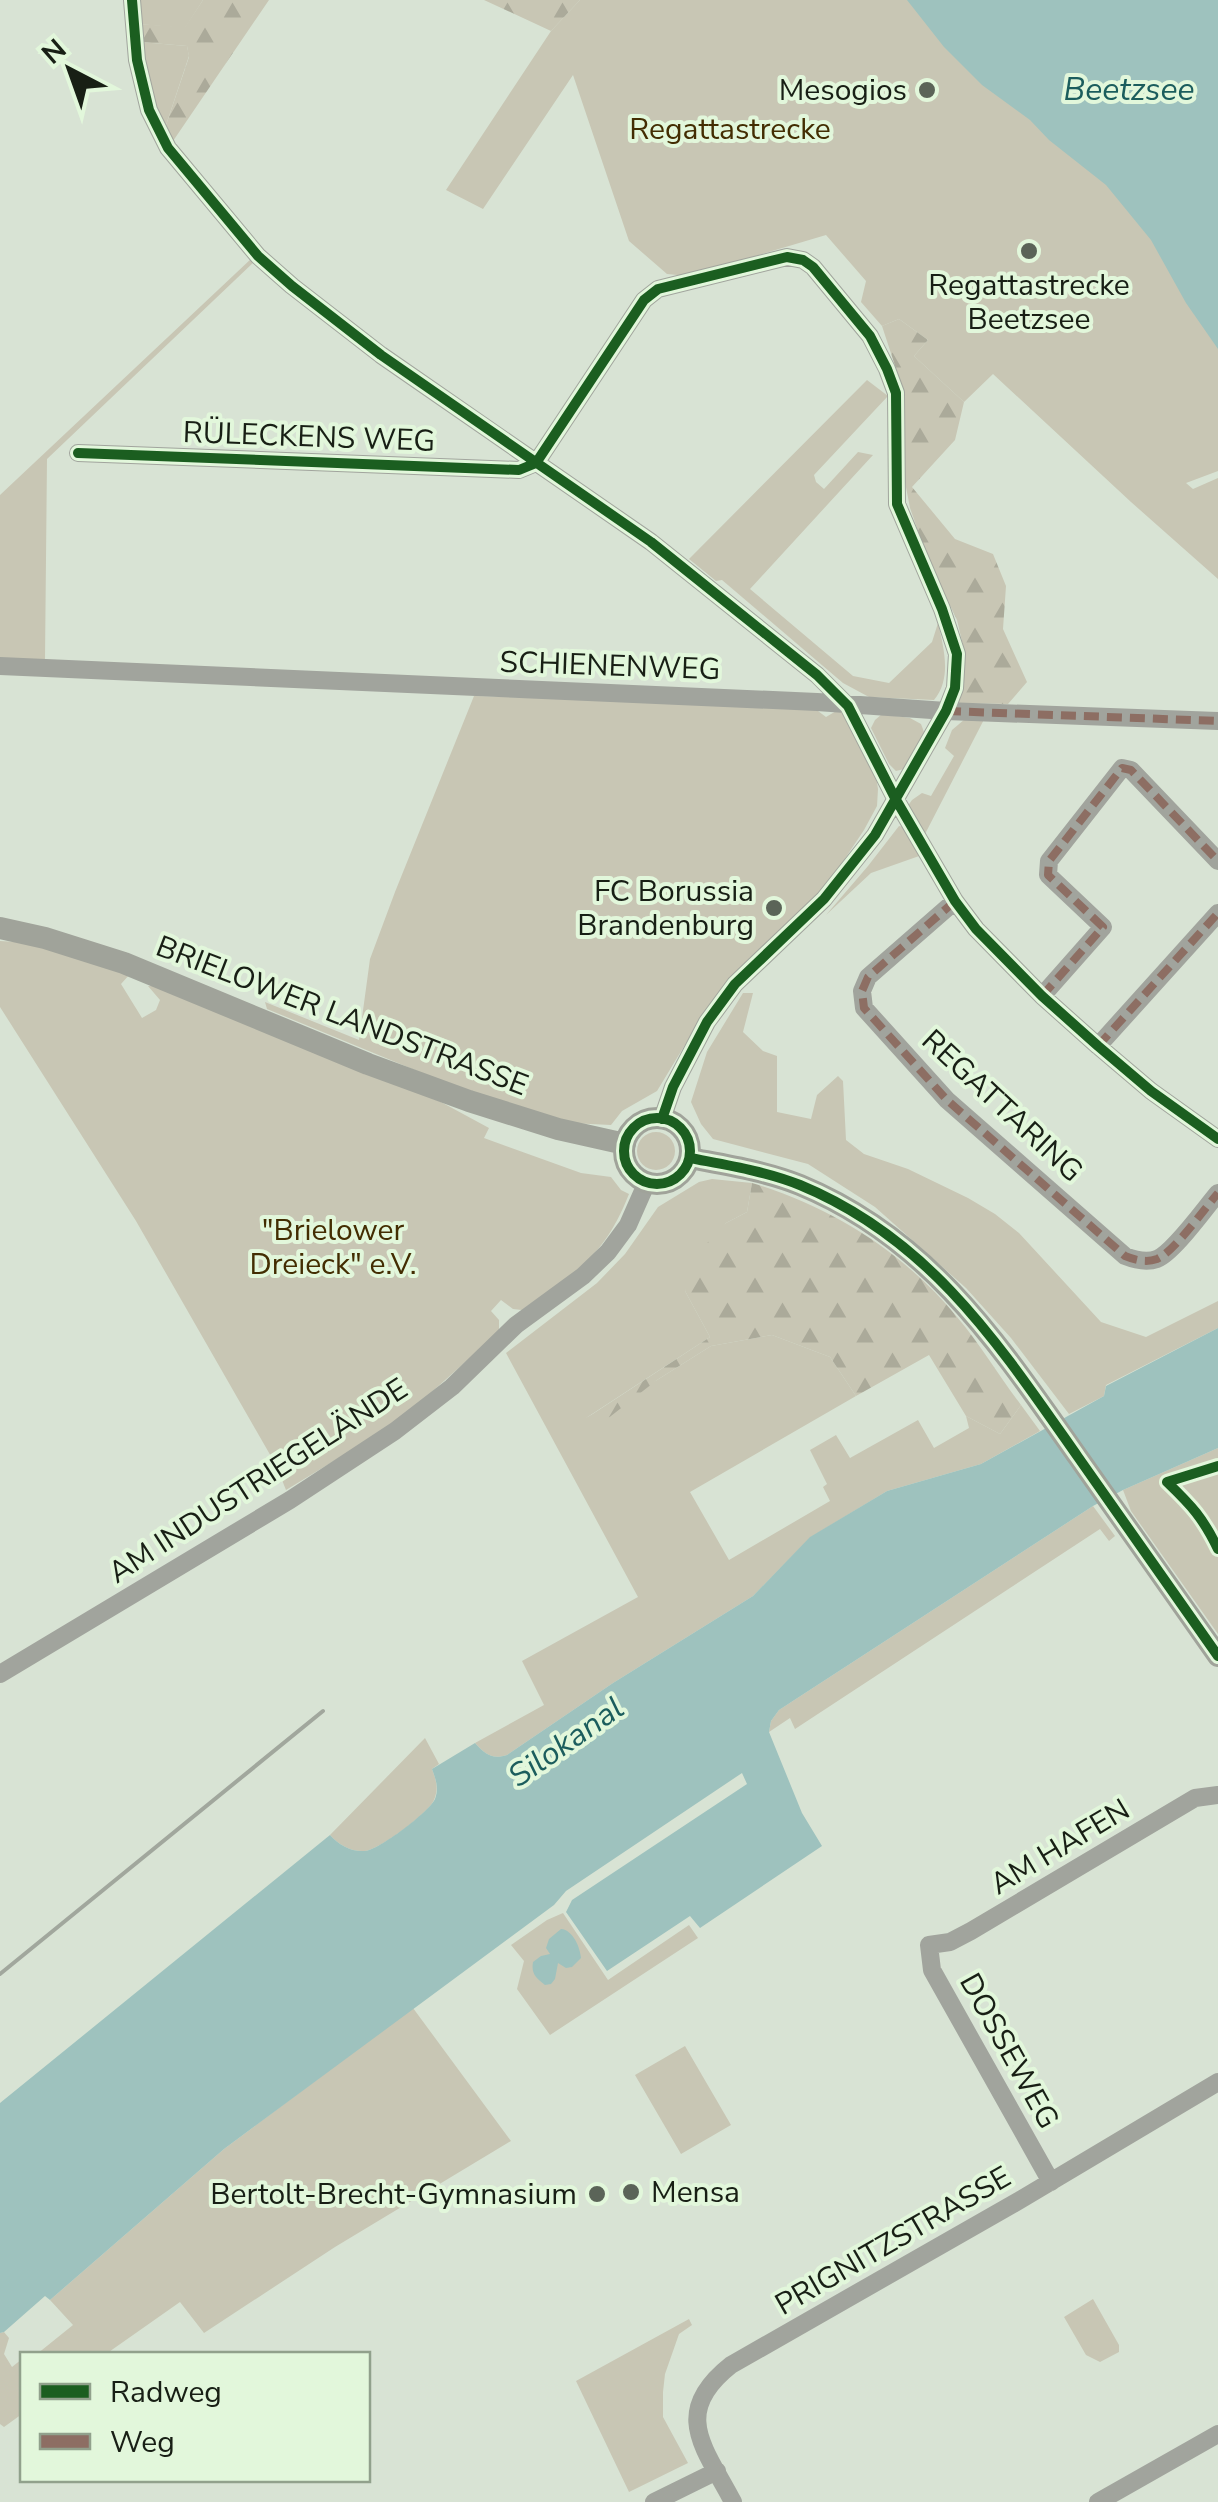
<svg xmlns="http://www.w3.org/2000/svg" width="1218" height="2502" font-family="'Nunito Sans',sans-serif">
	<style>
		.green { fill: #c8c6b4 }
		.forest { fill: url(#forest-firs) }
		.water { fill: #9ec2be }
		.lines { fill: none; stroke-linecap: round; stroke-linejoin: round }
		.minor { stroke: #a1a49d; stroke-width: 18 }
		.secondary { stroke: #a0a39a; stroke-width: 22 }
		.rail { stroke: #a1a79d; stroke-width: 4 }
		.quiet { stroke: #8d6e63; stroke-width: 8; stroke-dasharray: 15 8; stroke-linecap: butt }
		.cycleway-casing { stroke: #e2f7db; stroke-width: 16 }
		.cycleway { stroke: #1b5e20; stroke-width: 10 }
		.poi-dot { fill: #5b6458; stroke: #e2f7db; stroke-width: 4 }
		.labels { text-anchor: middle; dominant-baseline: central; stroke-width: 8; stroke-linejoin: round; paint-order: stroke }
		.poi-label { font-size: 30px; fill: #181f15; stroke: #e2f7db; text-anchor: end }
		.park-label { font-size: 30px; fill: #432d02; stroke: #e2f7db }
		.street-label { font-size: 30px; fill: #181f15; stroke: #e2f7db }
		.water-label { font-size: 32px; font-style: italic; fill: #1b5d5d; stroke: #e2f7db }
	</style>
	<defs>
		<pattern id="forest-firs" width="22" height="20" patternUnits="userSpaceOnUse" patternTransform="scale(2.5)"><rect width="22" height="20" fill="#c8c6b4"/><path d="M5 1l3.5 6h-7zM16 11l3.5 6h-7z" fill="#abaa9a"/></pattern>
	</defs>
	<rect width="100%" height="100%" fill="#d8e3d4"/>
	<!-- green -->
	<path class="green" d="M137 0H203L185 28 138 24Z
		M580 0H1218V471L1186 483 1193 489 1218 478V579L1131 502 993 374 964 402 914 356 928 340 899 319 882 326 861 302 866 281 826 235 688 276 667 274 629 241 573 75 483 209 446 190 551 31Z
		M140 42 187 46 189 56 164 131 153 107Z
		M252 258 255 261 47 459 45 659 0 661V495Z
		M867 380 888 396 814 475 816 482 824 489 858 452 873 455 750 589 853 676 889 683 932 642 938 623C944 649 952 678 934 700L869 697 843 683 722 580 716 581 689 559Z
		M474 696 810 705 826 717 843 707 875 770 878 789 877 806 864 830 822 893 700 1020 657 1091 622 1111 611 1125 570 1123 490 1101 267 1009 265 1002 359 1040 370 959 395 892Z
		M958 703 992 704 925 834 907 807 912 800 922 793 931 796 954 756 945 748 952 730 965 719Z
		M882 714 910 718 921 724 924 732 904 769 896 771 889 764 871 728 875 720Z
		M899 826 909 828 922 855 871 873 826 915 868 866Z
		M0 941 50 944 130 974 121 984 142 1018 156 1010 160 1000 148 986H156L441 1102 489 1128 484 1138 581 1173 611 1177 621 1190 629 1194C604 1258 575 1272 522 1310L513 1309 501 1300 491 1311 499 1320V1332L398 1422 286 1490 276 1465 136 1221 0 1007Z
		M743 993H753L743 1032 763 1051 777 1056V1112L811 1119 817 1095 838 1076 843 1081 846 1140 864 1154 908 1169 968 1198 995 1214 1019 1233 1101 1322 1146 1337 1218 1301V1328L1106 1385 1104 1396 1069 1414 1011 1338 966 1288 875 1207 808 1164 713 1139 701 1124 691 1102 707 1052Z
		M637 1151a19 19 0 1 1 38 0a19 19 0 1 1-38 0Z
		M712 1179 752 1183 747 1212 726 1223 685 1291 710 1337 586 1418 657 1380 711 1346 772 1335 830 1357 856 1396 690 1492 729 1560 830 1501 823 1487 827 1484 810 1450 836 1435 850 1458 918 1420 934 1448 969 1428 966 1416 1000 1434 1021 1405 1040 1431 981 1464 887 1491 811 1537 753 1596 613 1683 507 1755C492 1760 485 1754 475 1743L544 1705 522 1661 638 1597 506 1353 597 1283 625 1254 658 1207 699 1182Z
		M1218 1448V1634L1131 1511 1123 1490Z
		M1093 1506 1115 1536 1109 1541 1100 1529 795 1729 790 1718 769 1732 771 1721 779 1710Z
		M425 1738 439 1764 432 1769C436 1780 439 1788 434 1800 429 1813 379 1850 365 1851 351 1852 339 1845 330 1835Z
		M563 1913 608 1980 689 1925 698 1938 550 2035 517 1989 524 1961 511 1945 547 1920Z
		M413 2008 511 2141 335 2247 204 2333 180 2302 106 2354H37L73 2325 50 2300 224 2149Z
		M685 2046 731 2125 681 2154 635 2075Z
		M1093 2299 1119 2345V2352L1100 2362 1086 2355 1064 2317Z
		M689 2319 692 2325 679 2334 665 2374 663 2392V2417L688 2463 629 2492 576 2381Z
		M4 2332 9 2338 4 2354 12 2367 22 2359V2414L4 2427 0 2424V2333Z"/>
	<!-- forest -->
	<path class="forest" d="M203 0H269L171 144 164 131 189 57 187 46 140 42 138 24 185 27Z
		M484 0H580L551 31Z
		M899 319 928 340 914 356 964 402 955 440 912 487 955 539 993 554 1006 586 1003 629 1027 682 1008 704 958 703 965 654 957 620 926 554 910 508 905 482V396L882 326Z
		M752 1183C830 1206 905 1253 957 1317 980 1344 999 1376 1021 1405L1000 1434 966 1416 929 1355 856 1396 830 1357 772 1335 711 1346 657 1380 602 1423 589 1425 585 1419 710 1337 685 1291 691 1260 726 1223 747 1212Z"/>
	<!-- water -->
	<path class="water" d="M907 0H1218V349L1186 303 1151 240 1106 185 1049 140 1030 120 982 85 944 47Z
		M1218 1328V1448L1123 1490 1093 1506 779 1710 771 1721 769 1732 802 1813 822 1846 700 1928 690 1916 607 1971 566 1912 572 1900 747 1784 742 1773 566 1891 554 1905 224 2149 50 2300 45 2296 4 2332 0 2333V2103L330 1835C339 1845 351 1852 365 1851 379 1850 429 1812 435 1799 439 1788 436 1780 432 1769L475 1743C485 1754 492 1760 507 1755L613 1683 753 1596 810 1537 887 1491 981 1464 1104 1396 1106 1386Z
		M561 1929C573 1930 580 1947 581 1958L572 1967 566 1968 558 1963 555 1979 551 1984 545 1985C536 1978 531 1974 533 1962L541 1956 550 1954 546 1948 549 1939Z"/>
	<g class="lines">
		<!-- minor -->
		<path class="minor" d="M132 0 137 60 149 110 168 148 258 256 292 286 381 355 651 542 817 675 848 706 895 798 955 901 976 929 1042 996 1098 1046 1151 1091 1218 1139
			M78 453 519 470 536 463
			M536 463 644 300 658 289 787 257 803 260 813 267 870 336 887 369 896 393 897 504 942 609 957 654 955 688 946 711 875 835 824 899 735 984 707 1022 673 1087 662 1119
			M0 666 817 702 946 711 1218 721
			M955 901 868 977 862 991 864 1008 947 1100 1125 1256C1135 1260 1146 1263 1157 1259 1174 1252 1205 1208 1218 1193
			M1042 996 1103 927 1048 875 1049 861 1122 768 1131 770 1218 861
			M1098 1046 1218 913
			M0 1674 290 1500 395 1431 452 1387 516 1325 583 1276 608 1252 628 1225 647 1182
			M1051 2182 932 1970 929 1945 950 1942 971 1931 1195 1798 1218 1795
			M654 2502 717 2471
			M733 2502C705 2448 670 2413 731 2365L1020 2200 1218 2082
			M1098 2502 1218 2434"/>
		<!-- secondary -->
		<path class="secondary" d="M0 928 45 938 124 963 368 1064 469 1101 558 1129 625 1144
			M624 1151a33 33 0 1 1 66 0a33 33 0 1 1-66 0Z
			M690 1158C726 1165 765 1171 800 1185 931 1239 1000 1346 1078 1457 1125 1523 1171 1590 1218 1656"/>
		<!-- rail -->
		<path class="rail" d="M0 1974 323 1711"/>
		<!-- quiet -->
		<path class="quiet" d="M946 711 1218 721
			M955 901 868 977 862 991 864 1008 947 1100 1125 1256C1135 1260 1146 1263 1157 1259 1174 1252 1205 1208 1218 1193
			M1042 996 1103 927 1048 875 1049 861 1122 768 1131 770 1218 861
			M1098 1046 1218 913"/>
		<defs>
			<path id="cycleway" d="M132 0 137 60 149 110 168 148 258 256 292 286 381 355 651 542 817 675 848 706 895 798 955 901 976 929 1042 996 1098 1046 1151 1091 1218 1139
				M78 453 519 470 536 463
				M536 463 644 300 658 289 787 257 803 260 813 267 870 336 887 369 896 393 897 504 942 609 957 654 955 688 946 711 875 835 824 899 735 984 707 1022 673 1087 662 1119
				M624 1151a33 33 0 1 1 66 0a33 33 0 1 1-66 0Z
				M690 1158C726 1165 765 1171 800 1185 931 1239 1000 1346 1078 1457 1125 1523 1171 1590 1218 1656
				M1218 1466 1167 1482C1192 1506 1203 1518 1218 1549"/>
		</defs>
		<!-- cycleway casing -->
		<use href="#cycleway" class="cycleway-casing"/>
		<!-- cycleway -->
		<use href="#cycleway" class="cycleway"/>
	</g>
	<!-- markers -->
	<g class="poi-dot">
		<circle cx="927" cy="90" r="10"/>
		<circle cx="1029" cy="251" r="10"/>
		<circle cx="774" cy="908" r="10"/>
		<circle cx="631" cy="2192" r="10"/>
		<circle cx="597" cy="2194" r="10"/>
	</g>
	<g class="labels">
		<!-- poi labels -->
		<g class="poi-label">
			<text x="907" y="90">Mesogios</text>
			<text x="1029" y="285" text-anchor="middle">Regattastrecke<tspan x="1029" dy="34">Beetzsee</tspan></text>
			<text x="754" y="891">FC Borussia<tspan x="754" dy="34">Brandenburg</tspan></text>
			<text x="651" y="2192" text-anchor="start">Mensa</text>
			<text x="577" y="2194">Bertolt-Brecht-Gymnasium</text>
		</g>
		<!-- park labels -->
		<g class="park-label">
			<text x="730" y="129">Regattastrecke</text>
			<text x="333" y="1230">"Brielower<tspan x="333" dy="34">Dreieck" e.V.</tspan></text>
		</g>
		<!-- street labels -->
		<g class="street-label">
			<text transform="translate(309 437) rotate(2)">RÜLECKENS WEG</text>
			<text transform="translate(610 666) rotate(2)">SCHIENENWEG</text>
			<text transform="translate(342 1016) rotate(21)">BRIELOWER LANDSTRASSE</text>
			<text transform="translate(1002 1106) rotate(43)">REGATTARING</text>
			<text transform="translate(258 1481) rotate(-33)">AM INDUSTRIEGELÄNDE</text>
			<text transform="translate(1060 1847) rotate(-31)">AM HAFEN</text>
			<text transform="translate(1009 2051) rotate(61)">DOSSEWEG</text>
			<text transform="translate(893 2241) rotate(-30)">PRIGNITZSTRASSE</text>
		</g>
		<!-- water labels -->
		<g class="water-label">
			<text x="1129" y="89">Beetzsee</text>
			<text transform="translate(566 1742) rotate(-35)">Silokanal</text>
		</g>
	</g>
	<!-- legend -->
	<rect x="20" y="2352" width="350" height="130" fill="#e2f7db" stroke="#91a18c" stroke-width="2.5"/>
	<rect x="40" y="2384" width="50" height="15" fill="#1b5e20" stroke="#91a18c" stroke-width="2.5"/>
	<text x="110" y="2402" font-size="30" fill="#181f15">Radweg</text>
	<rect x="40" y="2434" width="50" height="15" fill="#8d6e63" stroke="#91a18c" stroke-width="2.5"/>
	<text x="110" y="2452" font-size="30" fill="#181f15">Weg</text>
	<!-- north arrow -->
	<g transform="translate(70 70) rotate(319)" stroke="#e2f7db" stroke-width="8" paint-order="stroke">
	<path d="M0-8L18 38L0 25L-18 38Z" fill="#181f15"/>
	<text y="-15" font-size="28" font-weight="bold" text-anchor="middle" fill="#181f15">N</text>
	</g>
</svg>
